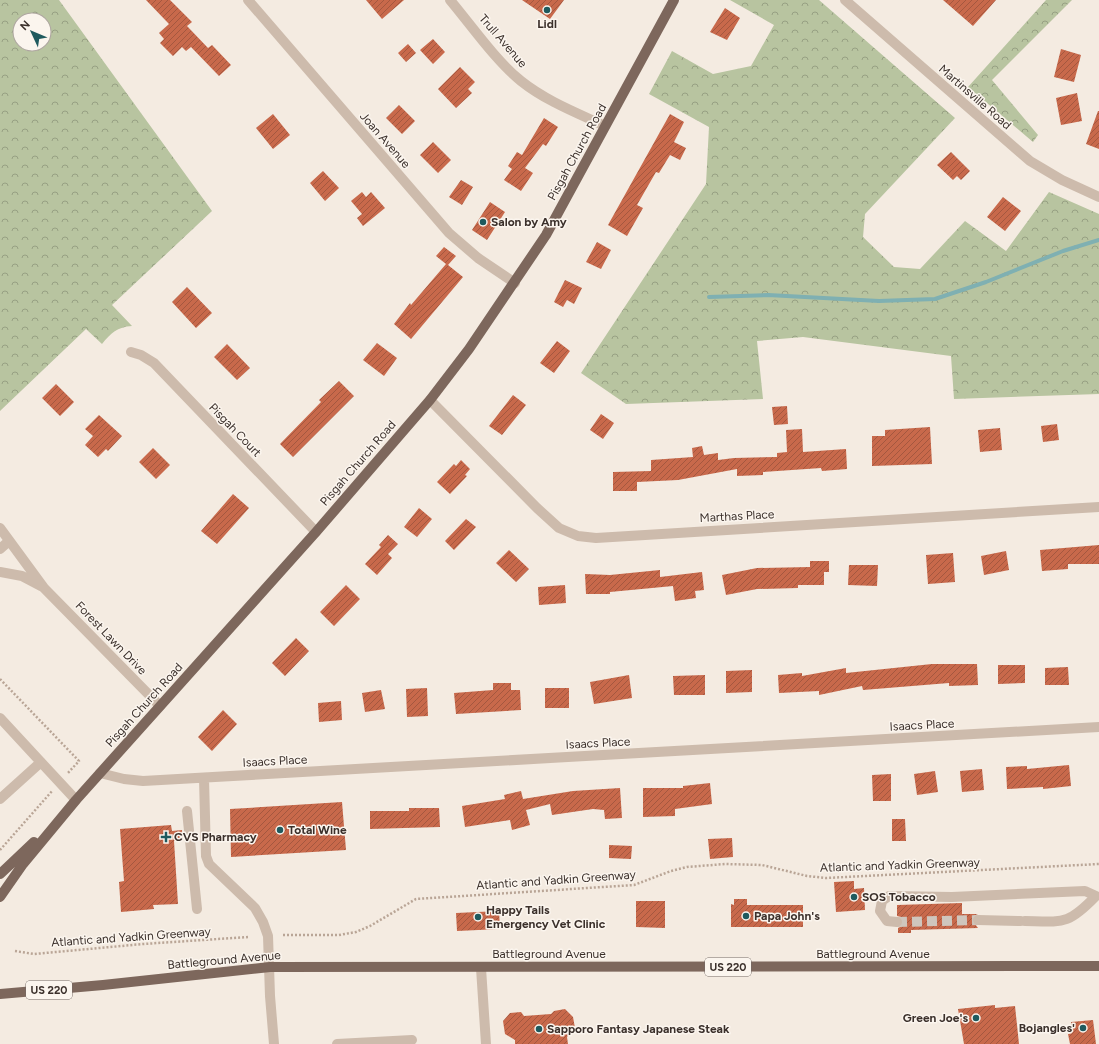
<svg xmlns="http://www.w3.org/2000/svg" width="1099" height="1044" font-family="Figtree,sans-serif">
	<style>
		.forest { fill: url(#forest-crowns); fill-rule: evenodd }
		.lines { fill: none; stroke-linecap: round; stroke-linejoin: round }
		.stream { stroke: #7fb0b2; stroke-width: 4 }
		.building { fill: url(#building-hatch) }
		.minor-tunnel { stroke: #cfc6bd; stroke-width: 10; stroke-dasharray: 10 5; stroke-linecap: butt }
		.path { stroke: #b9a596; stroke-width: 2.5; stroke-dasharray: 2 2; stroke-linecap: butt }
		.minor { stroke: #cdbbac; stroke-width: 10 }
		.major { stroke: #7d675c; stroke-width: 10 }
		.poi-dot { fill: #1f5a5e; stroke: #fbf5ee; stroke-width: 1.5 }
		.labels { text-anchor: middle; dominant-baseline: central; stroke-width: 3; stroke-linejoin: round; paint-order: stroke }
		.shield { fill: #fbf5ee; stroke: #756b66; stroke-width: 1 }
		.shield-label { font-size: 11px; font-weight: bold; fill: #3b302b }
		.poi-label { font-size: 12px; font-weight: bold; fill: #3b302b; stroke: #fbf5ee; text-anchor: start }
		.street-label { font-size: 12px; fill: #3b302b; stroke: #fbf5ee }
	</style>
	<defs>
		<pattern id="forest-crowns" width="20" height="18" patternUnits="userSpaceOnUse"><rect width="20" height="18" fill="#b8c4a0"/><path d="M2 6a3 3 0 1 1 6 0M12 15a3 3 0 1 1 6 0" fill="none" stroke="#97a083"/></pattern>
		<pattern id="building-hatch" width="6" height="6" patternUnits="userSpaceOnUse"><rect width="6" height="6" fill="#c8694b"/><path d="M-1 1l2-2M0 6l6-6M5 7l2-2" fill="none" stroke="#a4573f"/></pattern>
	</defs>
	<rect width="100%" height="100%" fill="#f4ebe1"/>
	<!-- forest -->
	<path class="forest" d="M0 0H59L212 211 112 305 132 326C117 327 111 333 102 344L86 329 0 411ZM20 20H44V44H20Z
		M730 0H819L955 118 865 214 863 237 894 267 920 269 965 221 1006 251 1049 192 1099 214V394L954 399 951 356 803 337 757 341 763 399 626 404 581 373 706 184 709 127 649 94 672 51 713 74 751 66 774 25Z
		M1046 0H1072L992 80 1038 135 1033 142 968 87Z"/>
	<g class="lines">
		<!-- stream -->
		<path class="stream" d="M709 297 768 295 879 301 935 299 986 282 1063 251 1099 240"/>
	</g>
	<!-- building -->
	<path class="building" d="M146 0H170L192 22 187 26 208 48 212 45 231 65 219 76 191 47 186 51 182 47 173 56 160 43 164 39 159 33 169 24Z
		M366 0H404L382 19Z
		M522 0H564L550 19Z
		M943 0H996L973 26Z
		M725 8 740 18 727 40 710 32Z
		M433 39 445 52 433 64 420 50Z
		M408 44 416 53 406 62 398 53Z
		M1061 49 1081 55 1074 82 1054 77Z
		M460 67 475 82 468 89 472 93 456 108 438 89Z
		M1077 93 1082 121 1061 125 1056 98Z
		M399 105 415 121 402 134 386 118Z
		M1098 111H1099V149L1086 144Z
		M273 114 290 135 273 149 256 128Z
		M670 114 684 122 674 142 686 148 680 160 670 155 659 173 656 172 637 205 643 208 627 236 608 225Z
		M544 118 558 127 546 146 543 144 525 168 533 173 521 191 504 180 512 169 508 166 517 152 522 155Z
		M433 142 451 160 438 173 420 155Z
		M951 152 970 171 961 180 957 176 953 180 937 165Z
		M323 171 339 188 325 201 310 183Z
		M461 180 473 187 462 205 449 197Z
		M362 192 366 197 371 192 385 208 363 226 357 218 362 214 351 201Z
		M1003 197 1021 211 1005 231 987 217Z
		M490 202 505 212 487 240 472 230Z
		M597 242 611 250 601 269 586 262Z
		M444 247 456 256 448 265 463 277 411 339 394 324 410 303 411 305 446 264 436 256Z
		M565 280 582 288 574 304 567 300 563 307 554 302Z
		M187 287 212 313 196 328 172 302Z
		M557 341 570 351 554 373 540 363Z
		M377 343 397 358 384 376 363 360Z
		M227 344 250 368 237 380 214 357Z
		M339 381 354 396 293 457 280 444 321 402 319 400Z
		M56 384 74 402 60 416 42 398Z
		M513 395 526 405 502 435 489 426Z
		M787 406 788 424 774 425 772 407Z
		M601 414 614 423 603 439 590 430Z
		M99 415 122 436 108 451 106 449 98 457 85 445 93 436 85 429Z
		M1057 424 1059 440 1043 442 1041 426Z
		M930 427 932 464 872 466V436H885V430Z
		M1000 428 1002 450 980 452 978 430Z
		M802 429 803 452 846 449 847 469 822 471 821 468 763 472V475L737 476V469L678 480 637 482V491H613V472L651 471V460L693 457 692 448 702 446 704 455 718 453V460L734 458 777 457V453L787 452 786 430Z
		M153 448 170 465 156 479 139 462Z
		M461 460 470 469 465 475 467 476 450 494 437 482 454 464 456 466Z
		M233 494 249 508 217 544 201 531Z
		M419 508 432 519 417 537 404 527Z
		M466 519 476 527 454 550 445 541Z
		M388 535 398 544 388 554 392 558 377 575 365 564 381 547 379 545Z
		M1099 545V564H1068V569L1042 571 1040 550Z
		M509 550 529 569 516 582 496 563Z
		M1006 551 1009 570 984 575 981 556Z
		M953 553 955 582 928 584 926 555Z
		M810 561H829V572H824V585H798V588L757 589 726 595 722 575 757 568 810 567Z
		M849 565H878L877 586 848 585Z
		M660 570V577L702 572 704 590 695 591 696 598 675 601 673 586 610 592V594H586L585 574 610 575Z
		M346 585 360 599 334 626 320 612Z
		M565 585 566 603 539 605 538 587Z
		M296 638 309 651 285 676 272 663Z
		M932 664H977L978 685 949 686V683L863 690 862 686 819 695V691L779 693 778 675 802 673V676L846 668V673Z
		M998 665H1025V683L998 684Z
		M1068 667 1069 685H1045V668Z
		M752 670V692L726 693V671Z
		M629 675 632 698 594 704 590 682Z
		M705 675V695H674L673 676Z
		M493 683H511V690H520L521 710 456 714 454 693 493 690Z
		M427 688 428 716 407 717 406 689Z
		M545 688H569V708H545Z
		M381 690 385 709 365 712 362 693Z
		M341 701 342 720 319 722 318 703Z
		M223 710 237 724 212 751 198 737Z
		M1069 765 1071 786 1043 789V787L1007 789 1006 767 1027 766V769Z
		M982 769 984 790 962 792 960 771Z
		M935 771 938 792 917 795 914 774Z
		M891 774V801H873L872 775Z
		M710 783 712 804 675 809V816L643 817V788H683V786Z
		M620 788 622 818 605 819 604 810 593 809 552 815 550 804 526 810 530 825 512 830 510 820 465 827 462 806 505 799 504 795 521 791 523 799 573 791Z
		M342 802 346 850 231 857 230 809Z
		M409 808H439L440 827 370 829V811H409Z
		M892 819H905L906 841H892Z
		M171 825 172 831 182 830 183 840 174 841 178 904 153 905 154 909 121 912 119 882 124 881 120 829Z
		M732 838 733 857 710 859 708 839Z
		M609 845 632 846 631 859 609 858Z
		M854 881V889L864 888 865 910 836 912 834 882Z
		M734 899H747V905H803V927H731V904L734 905Z
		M636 901H665V928L636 927Z
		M962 903V914H978L973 916 972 920 978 928 911 930V933H898V928L902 926 903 922 901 917 897 916V905Z
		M499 911 500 929 457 931 456 913Z
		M995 1005V1008L1015 1006 1019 1044H964L958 1009Z
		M565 1009 573 1017 575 1028 567 1037 568 1044H515V1040L505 1034 503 1021 510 1013 521 1012 524 1016 551 1014 554 1011Z
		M1093 1020 1096 1044H1070L1068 1034 1072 1033 1071 1022Z"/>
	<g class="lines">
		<!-- minor-tunnel -->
		<path class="minor-tunnel" d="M897 922 978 920"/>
		<!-- path -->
		<path class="path" d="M0 679 79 761 67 774
			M0 850 53 790
			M283 935H339L356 932 370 926 416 899 634 885 671 871 687 867 725 864 762 865 807 876 826 878 1099 864
			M15 951 34 954 143 944 248 937"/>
		<!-- minor -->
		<path class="minor" d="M248 0 449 233 478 258 515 283
			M450 0C471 25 496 61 521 81 546 101 577 113 605 126
			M845 0 1030 161 1062 180 1099 197
			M131 352 141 355 154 363 316 532
			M430 400 537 508 559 528 578 536 596 538 1099 507
			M0 528 44 588 160 706
			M0 549 9 541
			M0 572 22 576 41 586
			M0 718 76 800
			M100 773 124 779 143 781 1099 727
			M204 778 206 856 209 864 255 908 263 922 268 936 270 996 274 1044
			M0 799 41 762
			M187 811 197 909
			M978 920 1021 921
			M897 922 887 921 880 911 882 901 889 896 952 897 1085 891 1096 896C1068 925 1064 922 1025 921
			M481 968 486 1044
			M337 1044 412 1040"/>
		<!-- major -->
		<path class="major" d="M0 874 34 842
			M0 897 23 864 76 800 316 532 430 400 469 349 546 235 674 0
			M0 994 103 985 270 967 1099 966"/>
	</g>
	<!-- markers -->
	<g class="poi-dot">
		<circle cx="547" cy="10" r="4"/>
		<circle cx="483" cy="222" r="4"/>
		<circle cx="280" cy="830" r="4"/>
		<path d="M164 831h4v4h4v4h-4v4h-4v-4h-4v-4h4z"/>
		<circle cx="854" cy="897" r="4"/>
		<circle cx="746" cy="916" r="4"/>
		<circle cx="478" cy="917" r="4"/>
		<circle cx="976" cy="1018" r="4"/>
		<circle cx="1083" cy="1028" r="4"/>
		<circle cx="539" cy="1029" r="4"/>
	</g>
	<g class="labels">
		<!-- shield labels -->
		<g class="shield">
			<rect x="705" y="958" width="46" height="18" rx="3"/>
			<rect x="26" y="981" width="46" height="18" rx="3"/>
		</g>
		<g class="shield-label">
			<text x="728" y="967">US 220</text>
			<text x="49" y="990">US 220</text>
		</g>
		<!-- poi labels -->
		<g class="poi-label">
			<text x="547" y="24" text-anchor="middle">Lidl</text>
			<text x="491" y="222">Salon by Amy</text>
			<text x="288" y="830">Total Wine</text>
			<text x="174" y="837">CVS Pharmacy</text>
			<text x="862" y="897">SOS Tobacco</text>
			<text x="486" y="910">Happy Tails<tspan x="486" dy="14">Emergency Vet Clinic</tspan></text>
			<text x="754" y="916">Papa John's</text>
			<text x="968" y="1018" text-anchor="end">Green Joe's</text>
			<text x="1075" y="1028" text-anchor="end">Bojangles'</text>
			<text x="547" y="1029">Sapporo Fantasy Japanese Steak</text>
		</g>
		<!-- street labels -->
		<g class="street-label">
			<text transform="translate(503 41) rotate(49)">Trull Avenue</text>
			<text transform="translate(975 97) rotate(41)">Martinsville Road</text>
			<text transform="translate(385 140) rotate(49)">Joan Avenue</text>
			<text transform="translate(577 152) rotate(-61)">Pisgah Church Road</text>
			<text transform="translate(235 430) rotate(46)">Pisgah Court</text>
			<text transform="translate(358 463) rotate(-49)">Pisgah Church Road</text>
			<text transform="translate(737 516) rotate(-3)">Marthas Place</text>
			<text transform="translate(111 638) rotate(46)">Forest Lawn Drive</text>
			<text transform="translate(144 705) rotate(-48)">Pisgah Church Road</text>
			<text transform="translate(922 725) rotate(-3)">Isaacs Place</text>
			<text transform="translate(598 743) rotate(-3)">Isaacs Place</text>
			<text transform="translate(275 761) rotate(-3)">Isaacs Place</text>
			<text transform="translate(900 865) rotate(-2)">Atlantic and Yadkin Greenway</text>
			<text transform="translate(556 880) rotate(-4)">Atlantic and Yadkin Greenway</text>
			<text transform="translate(131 937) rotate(-4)">Atlantic and Yadkin Greenway</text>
			<text x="549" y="954">Battleground Avenue</text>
			<text x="873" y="954">Battleground Avenue</text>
			<text transform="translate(224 960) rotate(-5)">Battleground Avenue</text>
		</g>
	</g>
	<!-- north arrow -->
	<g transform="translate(32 32) rotate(314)"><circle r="19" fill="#fbf5ee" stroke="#aea6a0"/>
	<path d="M0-3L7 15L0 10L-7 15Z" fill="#1f5a5e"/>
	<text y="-6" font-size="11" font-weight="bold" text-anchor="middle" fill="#3b302b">N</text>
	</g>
</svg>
